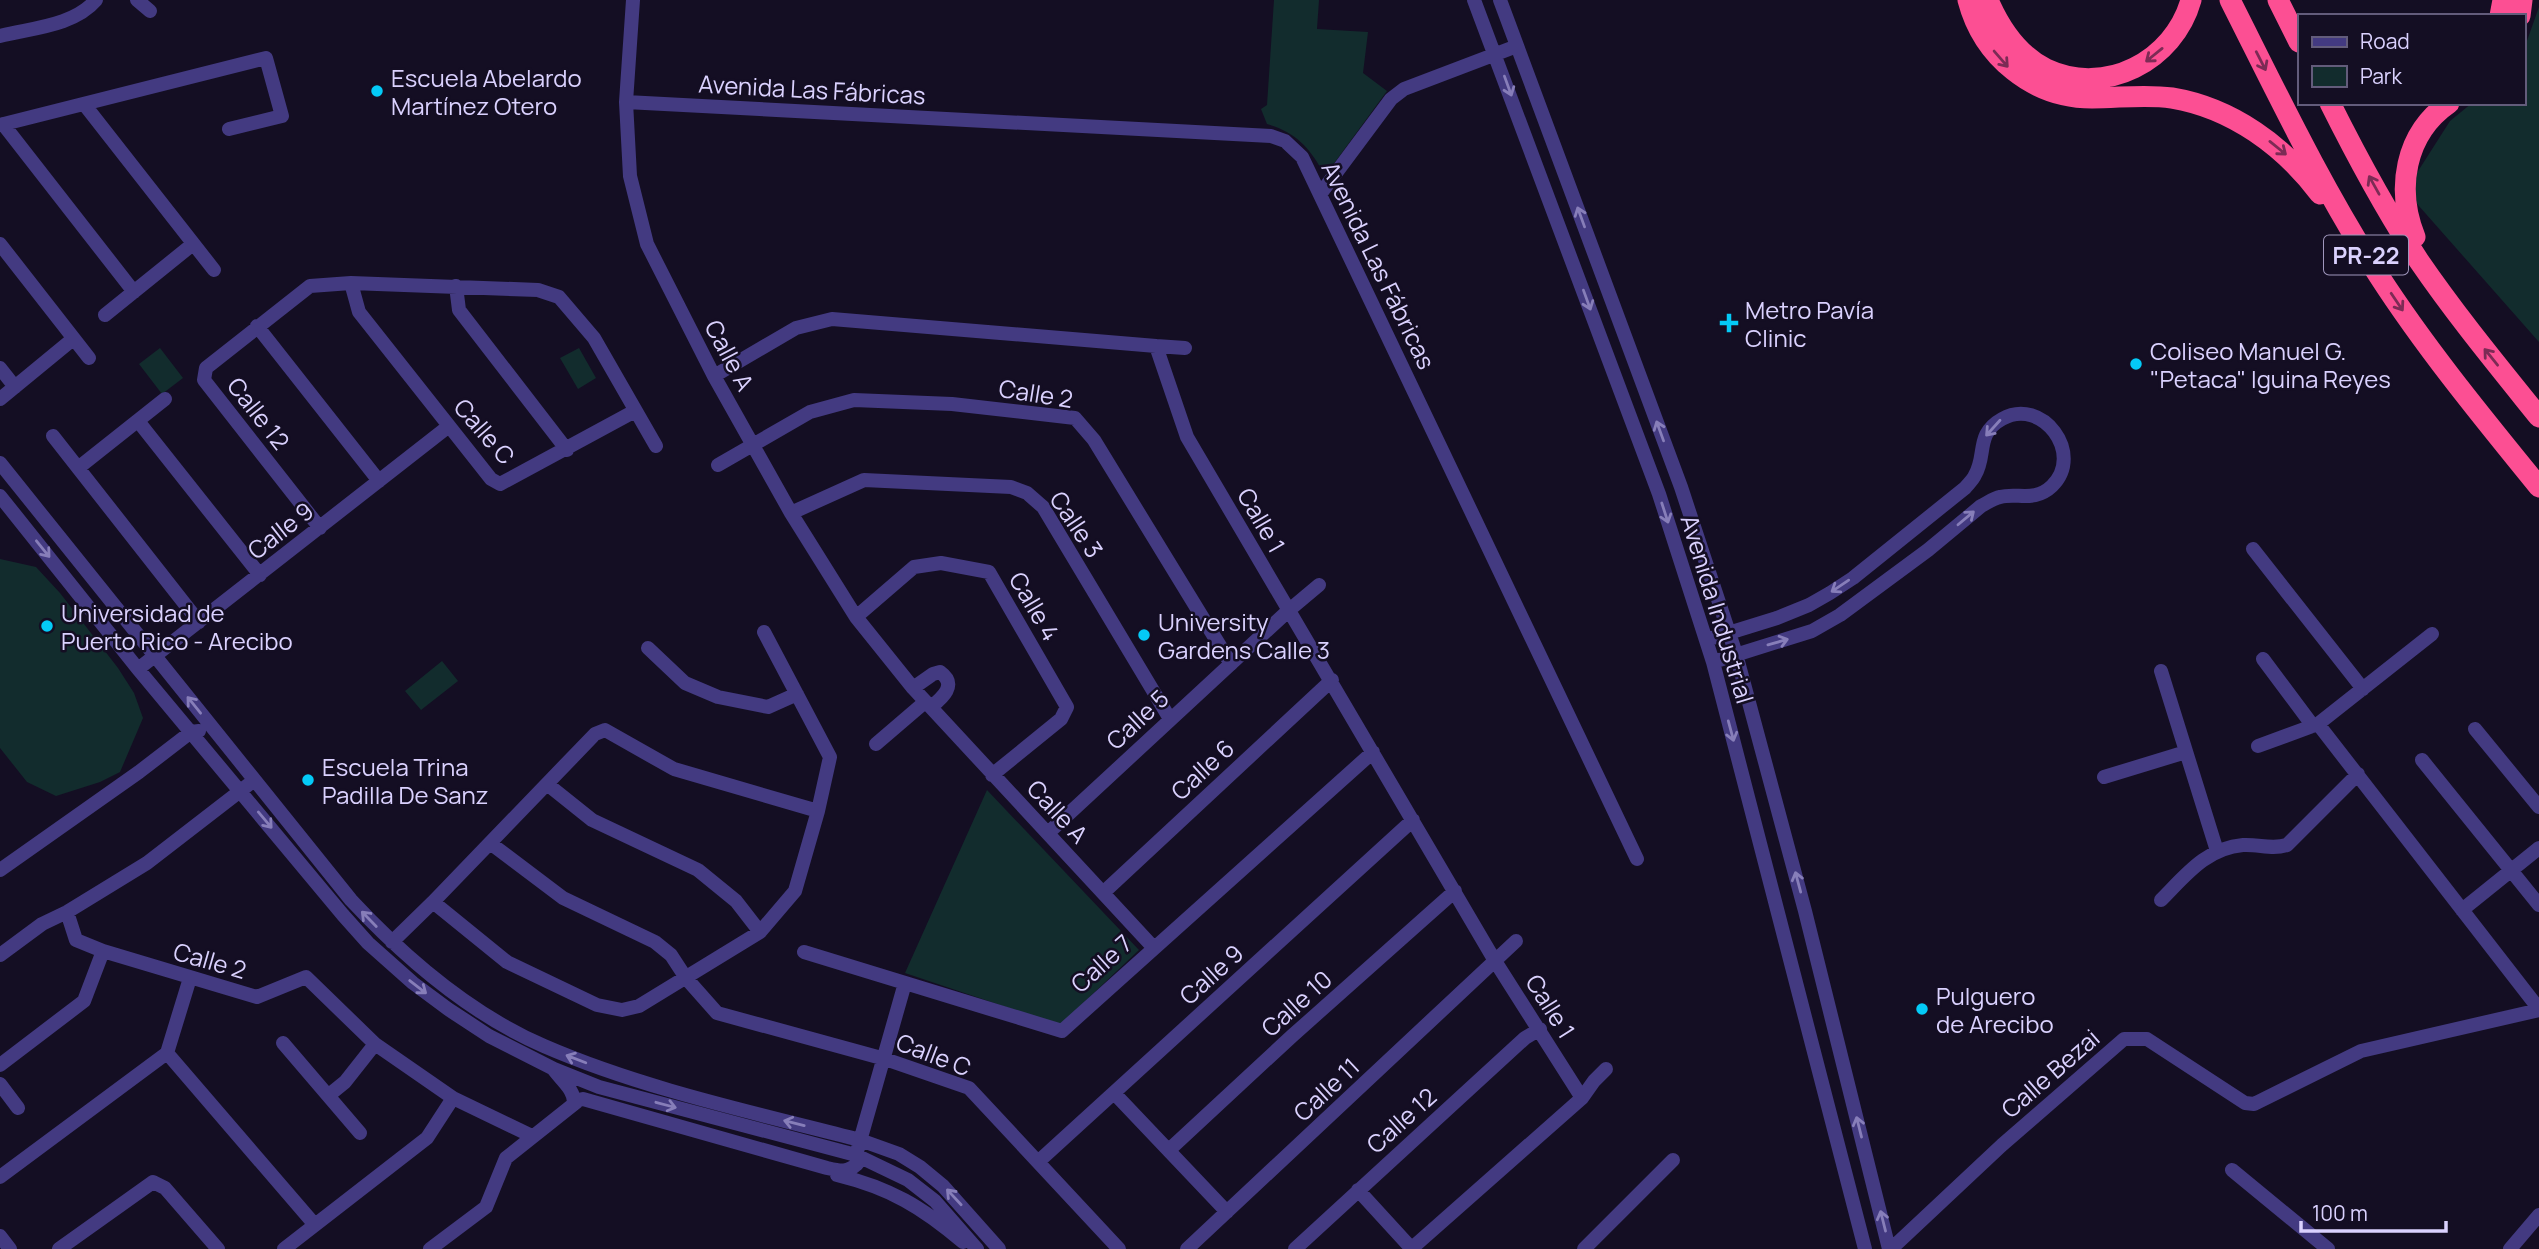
<svg xmlns="http://www.w3.org/2000/svg" width="2539" height="1249" font-family="Manrope,sans-serif">
	<style>
		.green { fill: #122c2d }
		.lines { fill: none; stroke-linecap: round; stroke-linejoin: round }
		.minor { stroke: #433a81; stroke-width: 14 }
		.highway { stroke: #fc4f93; stroke-width: 21 }
		.oneway { stroke: #7c2b55 }
		.oneway2 { stroke: #877eb9 }
		.poi-dot { fill: #04caf7; stroke: #140e23; stroke-width: 2.5 }
		.labels { text-anchor: middle; dominant-baseline: central; stroke-width: 5; stroke-linejoin: round; paint-order: stroke }
		.shield { fill: #140e23; stroke: #9f96bc; stroke-width: 2 }
		.shield-label { font-size: 23px; font-weight: bold; fill: #dad1fe }
		.poi-label { font-size: 24px; fill: #dad1fe; stroke: #140e23; text-anchor: start }
		.street-label { font-size: 24px; fill: #dad1fe; stroke: #140e23 }
	</style>
	<rect width="100%" height="100%" fill="#140e23"/>
	<!-- green -->
	<path class="green" d="M1274 0H1319L1317 29 1368 32 1363 73 1387 91 1332 166 1322 170C1308 146 1295 132 1267 124L1261 109 1267 105Z
		M2539 7V342L2411 197 2413 179 2450 121 2472 103H2523V52Z
		M160 348 183 378 162 394 139 364Z
		M579 348 596 378 578 389 560 358Z
		M0 559 36 567 60 593 118 668 134 693 143 718 120 772 100 782 56 796 27 782 0 748Z
		M442 661 458 681 421 710 405 691Z
		M987 790 1139 950 1060 1025 905 973Z"/>
	<g class="lines">
		<!-- minor -->
		<path class="minor" d="M137 0 150 11
			M633 0 626 102 630 176 647 244 714 376 791 513 856 617 913 688 1153 947
			M1474 0 1659 494 1713 662 1865 1249
			M1500 0 1681 487 1736 654 1805 911 1889 1249
			M0 36C31 28 74 26 96 0
			M626 102 1271 136 1285 141 1302 157 1637 859
			M84 104 214 270
			M3 124 134 292
			M0 125 266 58 282 116 229 129
			M1321 193 1391 99 1404 89 1517 46
			M0 244 89 358
			M351 283 359 312 491 479 500 484 635 411
			M456 286 459 310 567 450
			M105 315 193 244
			M257 326 379 481
			M1156 346 1185 348
			M0 368 15 387
			M714 376 796 328 832 319 1156 346 1187 437 1495 961 1582 1098
			M0 399 73 339
			M138 421 260 575
			M53 436 199 622
			M0 463 351 900C406 959 470 1014 544 1046 643 1089 756 1113 860 1140L899 1154 920 1167 943 1186 999 1249
			M718 465 810 412 854 400 952 404 1075 418 1094 440 1231 664
			M78 468 165 399
			M0 496 138 669 343 915 368 943 413 983 448 1009 489 1036 554 1069 599 1087 856 1155 908 1180 935 1201 977 1249
			M791 513 864 480 1011 487 1027 493 1043 507 1170 719
			M320 528 204 380 206 368 310 286 351 283 538 290 559 297 594 338 656 446
			M2253 549 2363 689
			M856 617 914 567 941 563 989 572 1067 707 1061 719 992 775
			M1706 640 1777 618 1809 605 1830 593 1853 578 1965 488C1968 484 1973 480 1975 475 1987 455 1975 434 2002 419 2042 396 2085 454 2052 486 2034 503 2017 492 2000 497 1994 498 1987 503 1981 506L1928 550 1840 615 1812 631 1713 662
			M648 648 685 683 718 697 768 707 797 694
			M2263 659 2313 726
			M138 669 449 426
			M2161 671 2217 851
			M913 688 933 674 940 672C958 685 942 698 931 707
			M2318 724 2539 1009
			M2475 729 2539 807
			M876 744 925 702
			M2258 746 2318 724 2432 634
			M2422 760 2539 905
			M2104 777 2186 752
			M547 784 592 820 698 870 736 901 760 932
			M1048 833 1288 611 1319 585
			M490 843 563 898 655 942 671 955 686 978 717 1013 885 1059 969 1088 1119 1249
			M0 870 139 772 191 732 199 731
			M1104 892 1332 680
			M2161 900C2185 876 2206 848 2243 845 2259 844 2272 850 2287 845L2358 774
			M433 902 507 962 597 1005 622 1010 639 1006 760 932 795 891 818 811 830 757 764 632
			M2462 910 2539 848
			M67 912 76 940 103 951 257 997 306 977 375 1044 453 1098 532 1136
			M392 942 433 902 595 734 605 730 674 769 818 811
			M804 952 1062 1031 1373 752
			M0 955 42 924 67 912 147 863 248 785
			M283 1043 360 1133
			M167 1053 315 1225
			M0 1065 84 1001 103 951
			M554 1070C562 1081 575 1090 574 1104
			M0 1084 18 1108
			M1114 1093 1227 1212
			M329 1095 345 1082 375 1044
			M1169 1150 1292 1036 1455 891
			M1039 1161 1413 820
			M2232 1170 2328 1249
			M837 1175C890 1188 922 1207 963 1242
			M0 1177 167 1053 190 978
			M1358 1190 1412 1249
			M0 1236 10 1249
			M59 1249 153 1182 165 1188 218 1249
			M284 1249 427 1138 453 1098
			M430 1249 486 1207 506 1158 579 1100 583 1099 827 1168C840 1171 847 1173 857 1164L856 1155 905 983
			M1187 1249 1516 941
			M1295 1249 1525 1038 1540 1029
			M1411 1249 1582 1098 1594 1081 1606 1069
			M1584 1249 1673 1160
			M1891 1249 2002 1145 2124 1039H2147L2245 1103 2254 1104 2361 1051 2539 1010
			M2510 1249 2539 1215"/>
		<!-- highway -->
		<path class="highway" d="M1968 0C1983 57 2033 98 2092 98 2119 98 2145 94 2172 98 2232 108 2284 146 2320 194
			M1988 0C2000 28 2018 55 2046 69 2105 97 2174 61 2191 0
			M2230 0C2277 93 2322 188 2379 276 2427 350 2483 418 2539 487
			M2278 0 2299 42
			M2500 16 2503 0
			M2520 16 2522 0
			M2330 103C2357 157 2386 211 2419 261 2456 315 2498 366 2539 417
			M2415 237C2396 190 2404 134 2449 103"/>
	</g>
	<!-- one-way arrows -->
	<defs><path id="oneway-shaft" d="M-6 0H5M1.5-3L5.5 0L1.5 3" fill="none" stroke-width="1.6" stroke-linecap="round" stroke-linejoin="round" transform="scale(1.75)"/></defs>
	<g class="oneway">
		<use href="#oneway-shaft" transform="translate(2154 55) rotate(141)"/>
		<use href="#oneway-shaft" transform="translate(2001 59) rotate(49)"/>
		<use href="#oneway-shaft" transform="translate(2261 61) rotate(63)"/>
		<use href="#oneway-shaft" transform="translate(2278 148) rotate(39)"/>
		<use href="#oneway-shaft" transform="translate(2374 185) rotate(-119)"/>
		<use href="#oneway-shaft" transform="translate(2397 302) rotate(56)"/>
		<use href="#oneway-shaft" transform="translate(2491 357) rotate(-129)"/>
	</g>
	<g class="oneway2">
		<use href="#oneway-shaft" transform="translate(1508 86) rotate(70)"/>
		<use href="#oneway-shaft" transform="translate(1581 217) rotate(-110)"/>
		<use href="#oneway-shaft" transform="translate(1587 300) rotate(70)"/>
		<use href="#oneway-shaft" transform="translate(1993 428) rotate(132)"/>
		<use href="#oneway-shaft" transform="translate(1660 431) rotate(-110)"/>
		<use href="#oneway-shaft" transform="translate(1665 513) rotate(72)"/>
		<use href="#oneway-shaft" transform="translate(1966 518) rotate(-40)"/>
		<use href="#oneway-shaft" transform="translate(43 549) rotate(51)"/>
		<use href="#oneway-shaft" transform="translate(1840 586) rotate(146)"/>
		<use href="#oneway-shaft" transform="translate(1778 642) rotate(-16)"/>
		<use href="#oneway-shaft" transform="translate(194 705) rotate(-129)"/>
		<use href="#oneway-shaft" transform="translate(1731 731) rotate(75)"/>
		<use href="#oneway-shaft" transform="translate(265 820) rotate(50)"/>
		<use href="#oneway-shaft" transform="translate(1798 882) rotate(-105)"/>
		<use href="#oneway-shaft" transform="translate(369 919) rotate(-134)"/>
		<use href="#oneway-shaft" transform="translate(418 987) rotate(38)"/>
		<use href="#oneway-shaft" transform="translate(576 1059) rotate(-159)"/>
		<use href="#oneway-shaft" transform="translate(666 1105) rotate(15)"/>
		<use href="#oneway-shaft" transform="translate(794 1123) rotate(-166)"/>
		<use href="#oneway-shaft" transform="translate(1859 1127) rotate(-104)"/>
		<use href="#oneway-shaft" transform="translate(954 1197) rotate(-133)"/>
		<use href="#oneway-shaft" transform="translate(1883 1221) rotate(-104)"/>
	</g>
	<!-- markers -->
	<g class="poi-dot">
		<circle cx="377" cy="91" r="7"/>
		<path d="M1725.5 312.5h7v7h7v7h-7v7h-7v-7h-7v-7h7z"/>
		<circle cx="2136" cy="364" r="7"/>
		<circle cx="47" cy="626" r="7"/>
		<circle cx="1144" cy="635" r="7"/>
		<circle cx="308" cy="780" r="7"/>
		<circle cx="1922" cy="1009" r="7"/>
	</g>
	<g class="labels">
		<!-- shield labels -->
		<rect class="shield" x="2324" y="235.5" width="84" height="39" rx="5"/>
		<g class="shield-label">
			<text x="2366" y="255">PR-22</text>
		</g>
		<!-- poi labels -->
		<g class="poi-label">
			<text x="391" y="77">Escuela Abelardo<tspan x="391" dy="28">Martínez Otero</tspan></text>
			<text x="1745" y="309">Metro Pavía<tspan x="1745" dy="28">Clinic</tspan></text>
			<text x="2150" y="350">Coliseo Manuel G.<tspan x="2150" dy="28">"Petaca" Iguina Reyes</tspan></text>
			<text x="61" y="612">Universidad de<tspan x="61" dy="28">Puerto Rico - Arecibo</tspan></text>
			<text x="1158" y="621">University<tspan x="1158" dy="28">Gardens Calle 3</tspan></text>
			<text x="322" y="766">Escuela Trina<tspan x="322" dy="28">Padilla De Sanz</tspan></text>
			<text x="1936" y="995">Pulguero<tspan x="1936" dy="28">de Arecibo</tspan></text>
		</g>
		<!-- street labels -->
		<g class="street-label">
			<text transform="translate(812 89) rotate(3)">Avenida Las Fábricas</text>
			<text transform="translate(1379 265) rotate(64)">Avenida Las Fábricas</text>
			<text transform="translate(730 355) rotate(62)">Calle A</text>
			<text transform="translate(1036 393) rotate(9)">Calle 2</text>
			<text transform="translate(259 413) rotate(52)">Calle 12</text>
			<text transform="translate(485 431) rotate(49)">Calle C</text>
			<text transform="translate(1262 520) rotate(60)">Calle 1</text>
			<text transform="translate(1077 524) rotate(56)">Calle 3</text>
			<text transform="translate(280 530) rotate(-38)">Calle 9</text>
			<text transform="translate(1035 606) rotate(60)">Calle 4</text>
			<text transform="translate(1718 609) rotate(73)">Avenida Industrial</text>
			<text transform="translate(1137 719) rotate(-43)">Calle 5</text>
			<text transform="translate(1202 769) rotate(-43)">Calle 6</text>
			<text transform="translate(1058 811) rotate(47)">Calle A</text>
			<text transform="translate(210 960) rotate(16)">Calle 2</text>
			<text transform="translate(1101 963) rotate(-42)">Calle 7</text>
			<text transform="translate(1211 974) rotate(-42)">Calle 9</text>
			<text transform="translate(1296 1003) rotate(-42)">Calle 10</text>
			<text transform="translate(1551 1006) rotate(58)">Calle 1</text>
			<text transform="translate(934 1054) rotate(21)">Calle C</text>
			<text transform="translate(2050 1073) rotate(-41)">Calle Bezai</text>
			<text transform="translate(1326 1089) rotate(-43)">Calle 11</text>
			<text transform="translate(1401 1120) rotate(-42)">Calle 12</text>
		</g>
	</g>
	<!-- legend -->
	<rect x="2298" y="14" width="228" height="91" fill="#140e23" stroke="#635c7b" stroke-width="2"/>
	<rect x="2312" y="37" width="35" height="10" fill="#433a81" stroke="#635c7b" stroke-width="2"/>
	<text x="2360" y="49" font-size="21" fill="#dad1fe">Road</text>
	<rect x="2312" y="66" width="35" height="21" fill="#122c2d" stroke="#635c7b" stroke-width="2"/>
	<text x="2360" y="84" font-size="21" fill="#dad1fe">Park</text>
	<!-- scale -->
	<path d="M2301 1221v10h145v-10" fill="none" stroke="#dad1fe" stroke-width="3.5"/>
	<text x="2312" y="1221" font-size="21" fill="#dad1fe" stroke="#140e23" stroke-width="5" paint-order="stroke">100 m</text>
</svg>
